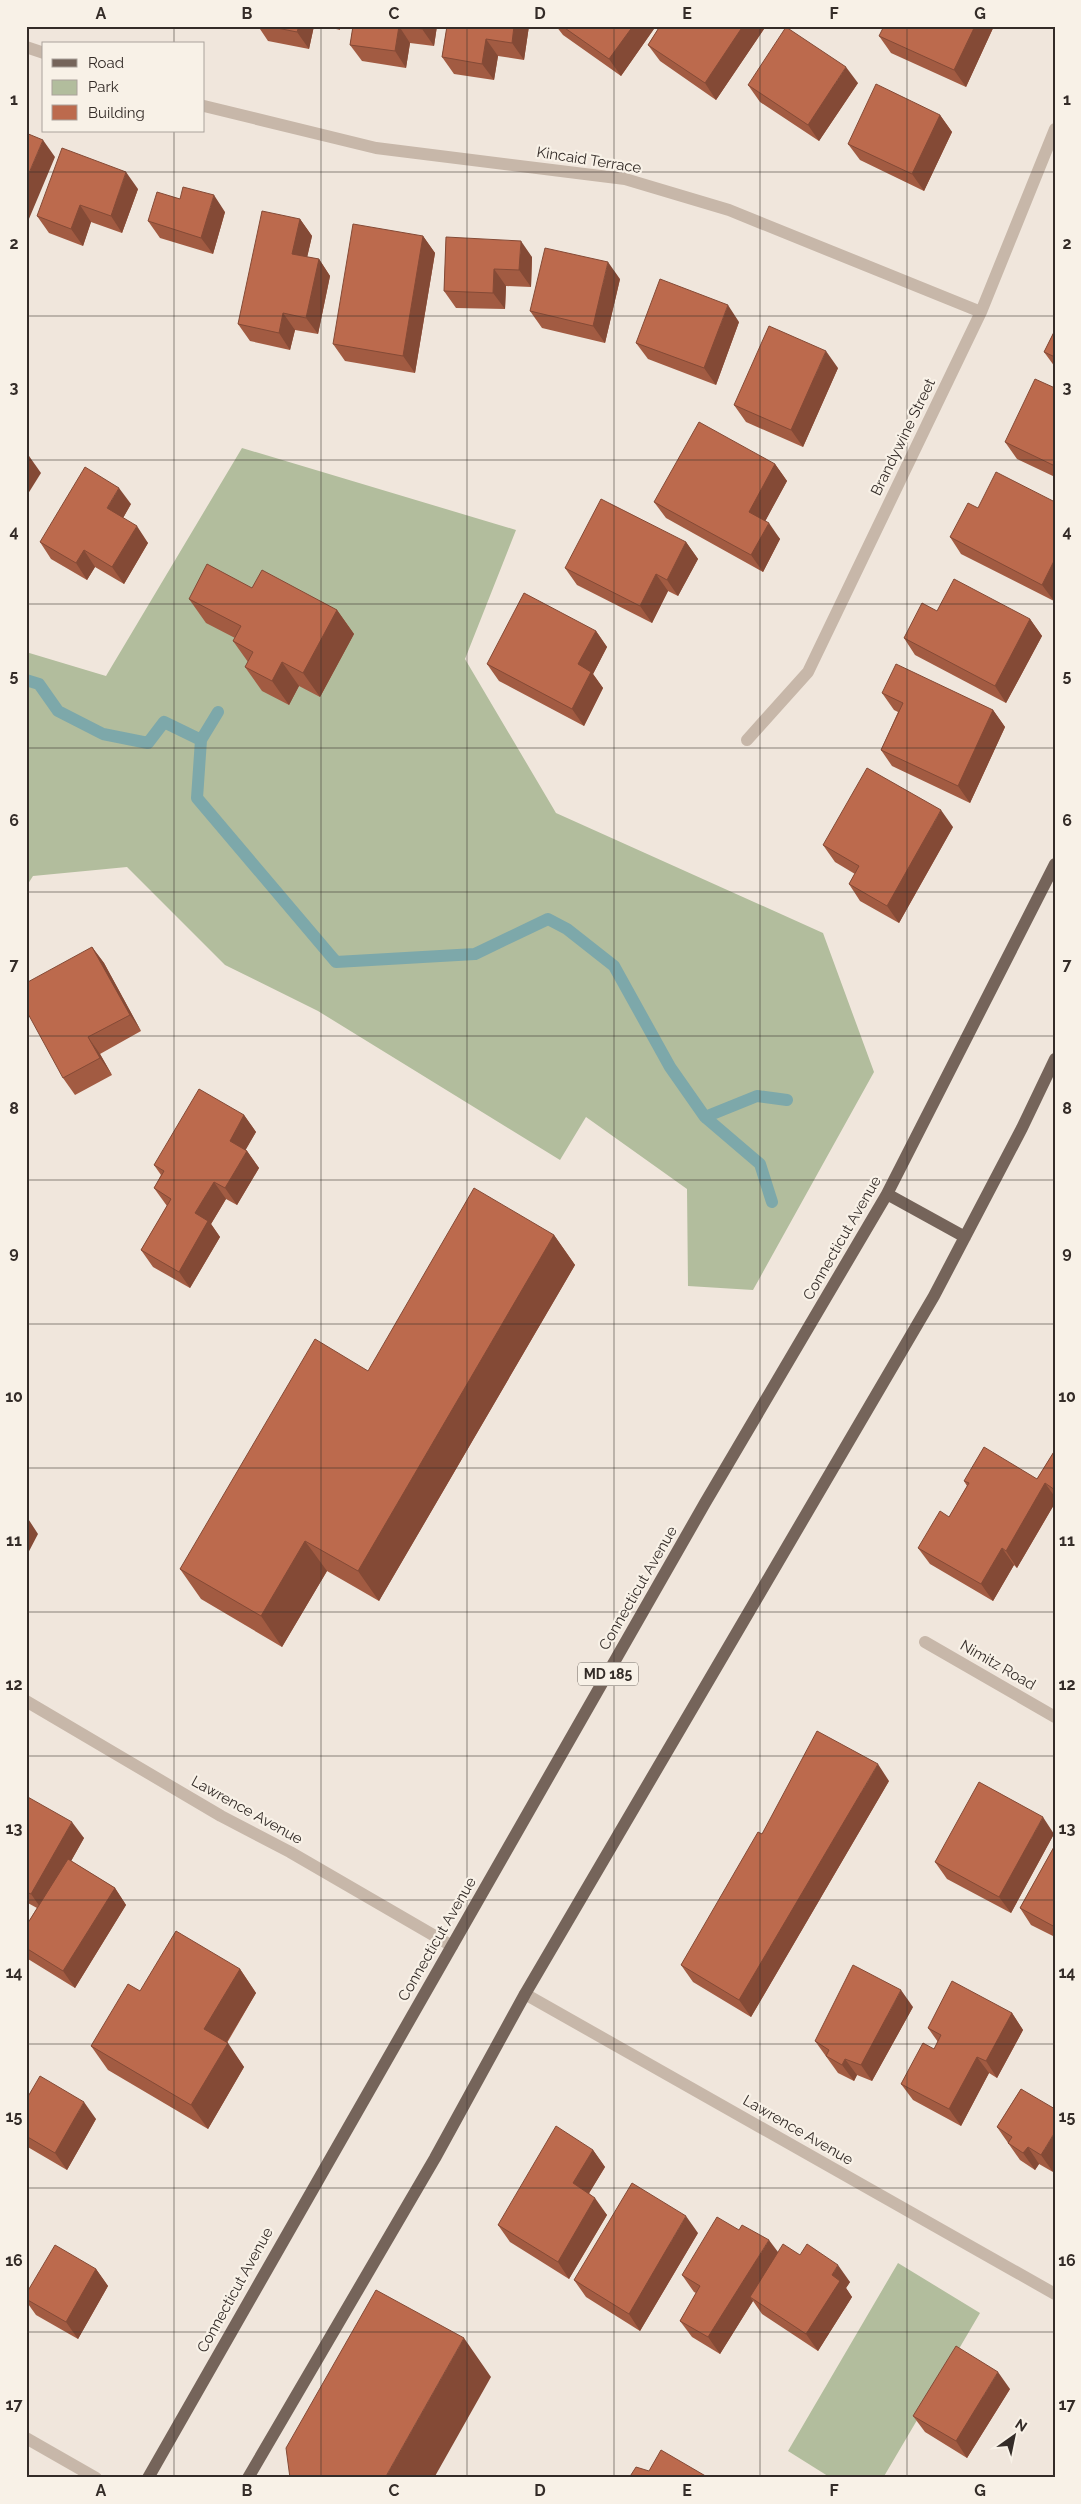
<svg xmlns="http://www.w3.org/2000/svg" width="1081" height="2504" font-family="Raleway,sans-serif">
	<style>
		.green { fill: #b2bd9d }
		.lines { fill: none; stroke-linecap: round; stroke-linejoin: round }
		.stream { stroke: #7da8aa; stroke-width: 12 }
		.minor { stroke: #c7b7a9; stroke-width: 12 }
		.major { stroke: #75645a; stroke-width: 12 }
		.wall { fill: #a25b42 }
		.shaded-wall { fill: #844a36 }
		.building { fill: #bc6a4d; stroke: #844a36 }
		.grid { fill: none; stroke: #342c28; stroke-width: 1; stroke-opacity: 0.55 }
		.labels { text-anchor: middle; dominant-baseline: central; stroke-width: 4.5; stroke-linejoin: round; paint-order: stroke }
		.shield { fill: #f8f1e7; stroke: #6f6761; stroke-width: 1 }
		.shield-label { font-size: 14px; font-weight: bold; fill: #342c28 }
		.street-label { font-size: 15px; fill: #342c28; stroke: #f8f1e7 }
		.neatline { fill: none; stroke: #342c28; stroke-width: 2 }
		.grid-label { font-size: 16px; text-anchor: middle; font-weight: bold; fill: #342c28 }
	</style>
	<rect width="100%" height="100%" fill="#f0e6dc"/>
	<!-- green -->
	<path class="green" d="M242 448 516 530 465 659 556 813 823 933 874 1072 753 1290 688 1286 687 1189 586 1117 560 1160 318 1011 225 965 127 867 33 876 26 887V652L106 676Z
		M898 2263 980 2313 883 2478H831L788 2451Z"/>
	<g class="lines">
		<!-- stream -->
		<path class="stream" d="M26 680 39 684 58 711 103 734 148 743 164 722 201 740 218 712
			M201 740 197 798 336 962 475 954 548 919 567 929 614 966 670 1067 705 1117 757 1096 787 1100
			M705 1117 760 1164 772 1202"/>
		<!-- minor -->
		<path class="minor" d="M26 47 44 53
			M204 106 376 148 625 179 729 210 981 312
			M747 740 808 672 981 312 1055 129
			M925 1642 1055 1717
			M26 1701 221 1816 290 1852 452 1946
			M525 1994 1055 2294
			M26 2438 96 2478"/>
		<!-- major -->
		<path class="major" d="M887 1194 965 1237
			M148 2478 705 1503 887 1194 1055 864
			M248 2478 435 2158 525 1994 934 1296 1022 1128 1055 1059"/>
	</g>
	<!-- wall -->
	<path class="wall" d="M258 26H314L309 49 268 41Z
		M324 26H340V30Z
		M353 26H437L434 46 410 43 406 68 362 61 350 45Z
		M447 26H529L524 60 498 56 494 80 454 74 442 57Z
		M556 26H656L621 76 563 35Z
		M660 26H762L764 29 716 100 660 61 648 45Z
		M994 26 966 87 891 53 879 36Z
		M858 83 819 141 760 102 748 85Z
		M940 115 952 132 924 191 860 160 848 144Z
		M138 189 122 233 91 222 83 246 49 233 37 216Z
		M225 212 213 254 160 238 148 221Z
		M300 219 312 236 307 257 319 259 330 276 318 334 295 330 290 350 250 341 238 324Z
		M423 236 435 253 415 373 345 361 333 344Z
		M446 237 532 257 531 287 506 286 505 309 456 308 444 291Z
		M620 279 605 343 542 328 530 311Z
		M739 322 716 385 648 359 636 343Z
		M1055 330V367L1044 352Z
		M838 368 803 447 746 422 734 405Z
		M1055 388V477L1017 459 1005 442Z
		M775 464 787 481 765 521 780 539 763 572 666 518 654 502Z
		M1055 502 1054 601 961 554 950 537 978 508Z
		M131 504 123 518 148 543 124 584 95 567 87 580 51 559 40 542Z
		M686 542 698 559 678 596 668 591 652 623 577 585 565 568Z
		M252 588 337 610 354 634 320 697 299 686 289 705 262 691 245 667 248 662 233 641 235 638 206 623 189 599Z
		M937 611 1030 619 1042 636 1006 703 915 655 904 638Z
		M596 631 607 647 593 674 603 688 584 726 499 681 487 664Z
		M882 693 993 710 1005 727 970 803 892 766 881 750 898 712 894 710Z
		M953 827 899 923 860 901 849 884 855 874 835 862 823 845Z
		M92 947 104 963 141 1031 100 1054 112 1075 75 1095 63 1078Z
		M244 1115 256 1132 245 1150 247 1151 259 1168 237 1205 226 1199 211 1224 220 1237 190 1288 153 1267 141 1250 167 1206 154 1188 161 1175 154 1165Z
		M554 1235 575 1265 379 1601 327 1571 282 1647 201 1599 180 1569 368 1371Z
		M1055 1450V1503L1017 1568 1014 1565 993 1601 930 1564 918 1548 949 1517 967 1486 964 1481 1037 1479Z
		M889 1781 751 2017 693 1982 681 1965 762 1834Z
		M26 1796 84 1838 71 1861 115 1888 126 1905 75 1988 28 1959 26 1956V1926L37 1908 26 1902Z
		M1054 1834 1011 1913 947 1879 935 1862Z
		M1055 1845V1937L1031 1925 1020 1908Z
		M240 1969 256 1993 227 2043 244 2067 208 2129 108 2070 91 2046 140 1991Z
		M913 2007 872 2081 857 2075 854 2081 838 2073 815 2041Z
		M1012 2013 1023 2030 997 2078 989 2073 961 2126 913 2100 901 2084 934 2049 938 2042 928 2028Z
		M1021 2089 1053 2172 1039 2164 1035 2170 1020 2160 997 2127Z
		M26 2100 96 2119 67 2170 26 2146Z
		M593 2150 605 2167 589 2193 607 2215 569 2279 510 2242 498 2225Z
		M698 2233 640 2331 586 2297 574 2280Z
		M778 2253 800 2255 850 2282 846 2288 852 2297 818 2351 762 2314 753 2301 720 2354 692 2337 680 2321 696 2293 694 2292 682 2275Z
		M96 2269 108 2286 78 2339 36 2315 26 2301V2294Z
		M1010 2389 967 2458 925 2432 913 2416Z"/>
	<!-- shaded-wall -->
	<path class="shaded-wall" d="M299 26H314L309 49 297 32Z
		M399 26 410 43 406 68 395 51Z
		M422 26H437L434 46 422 29Z
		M514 26H529L524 60 512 43Z
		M633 26H656L621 76 609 59Z
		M743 26H762L764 29 716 100 705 83Z
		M975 26H994L966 87 954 70Z
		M486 39 498 56 494 80 482 64Z
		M846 67 858 83 819 141 808 125Z
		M940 115 952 132 924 191 912 174Z
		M43 140 55 157 26 226V180Z
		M126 172 138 189 122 233 111 216Z
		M214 195 225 212 213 254 201 238Z
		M80 205 91 222 83 246 71 229Z
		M300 219 312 236 304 271 292 254Z
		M423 236 435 253 415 373 403 356Z
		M521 241 532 257 531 287 519 270Z
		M319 259 330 276 318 334 306 318Z
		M608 262 620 279 605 343 593 326Z
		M494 269 506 286 505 309 493 293Z
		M728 305 739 322 716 385 704 368Z
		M283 313 295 330 290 350 279 333Z
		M826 351 838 368 803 447 791 430Z
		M29 456 41 473 26 497V460Z
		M775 464 787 481 761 529 749 512Z
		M119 488 131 504 119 525 107 508Z
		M769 523 780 539 763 572 751 555Z
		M137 526 148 543 124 584 112 567Z
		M686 542 698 559 678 596 667 580Z
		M84 550 95 567 87 580 76 563Z
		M1055 559V599L1054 601 1042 585Z
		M656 574 668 591 652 623 640 606Z
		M337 610 354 634 320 697 303 673Z
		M1030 619 1042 636 1006 703 995 686Z
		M596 631 607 647 593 674 603 688 584 726 572 709 578 664Z
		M282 662 299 686 289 705 272 681Z
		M993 710 1005 727 970 803 958 786Z
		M941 810 953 827 899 923 887 906Z
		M92 947 104 963 141 1031 130 1015Z
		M88 1037 100 1054 112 1075 100 1058Z
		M244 1115 256 1132 241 1158 230 1141Z
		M247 1151 259 1168 237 1205 225 1188Z
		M214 1182 226 1199 211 1224 220 1237 190 1288 179 1272 195 1213Z
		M554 1235 575 1265 379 1601 358 1571Z
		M1045 1483 1055 1497V1503L1017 1568 1006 1551Z
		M27 1517 38 1534 26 1557V1518Z
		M305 1541 327 1571 282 1647 261 1616Z
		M1002 1548 1014 1565 993 1601 981 1584Z
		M878 1764 889 1781 751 2017 739 2000Z
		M1043 1817 1054 1834 1011 1913 999 1897Z
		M72 1822 84 1838 43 1911 31 1894Z
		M115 1888 126 1905 75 1988 63 1971Z
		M240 1969 256 1993 220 2053 204 2029Z
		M901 1990 913 2007 872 2081 861 2065Z
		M1012 2013 1023 2030 997 2078 986 2061Z
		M228 2043 244 2067 208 2129 191 2105Z
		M977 2057 989 2073 961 2126 949 2109Z
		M845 2059 857 2075 854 2081 842 2065Z
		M84 2102 96 2119 67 2170 55 2153Z
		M1055 2132V2168L1053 2172 1041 2155Z
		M1028 2147 1039 2164 1035 2170 1023 2153Z
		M593 2150 605 2167 585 2200 573 2183Z
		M595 2198 607 2215 569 2279 558 2262Z
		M686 2216 698 2233 640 2331 629 2314Z
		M769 2240 781 2256 750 2297 753 2301 720 2354 708 2337Z
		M838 2265 850 2282 846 2288 852 2297 818 2351 806 2334 832 2275Z
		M96 2269 108 2286 78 2339 66 2322Z
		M464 2338 491 2377 434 2478H385Z
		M998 2372 1010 2389 967 2458 956 2441Z"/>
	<!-- building -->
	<path class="building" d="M267 26H299L297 32Z
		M353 26H399L395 51 350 45Z
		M400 26H422V29Z
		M447 26H514L512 43 486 39 482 64 442 57Z
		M562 26H633L609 59Z
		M660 26H743L705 83 648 45Z
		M884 26H975L954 70 879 36Z
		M786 27 846 67 808 125 748 85Z
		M876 84 940 115 912 174 848 144Z
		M26 133 43 140 26 180Z
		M62 148 126 172 111 216 80 205 71 229 37 216Z
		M183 187 214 195 201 238 148 221 157 192 180 199Z
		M262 211 300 219 292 254 319 259 306 318 283 313 279 333 238 324Z
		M353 224 423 236 403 356 333 344Z
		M446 237 521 241 519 270 494 269 493 293 444 291Z
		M545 248 608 262 593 326 530 311Z
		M660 279 728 305 704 368 636 343Z
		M769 326 826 351 791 430 734 405Z
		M1055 330V357L1044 352Z
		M1035 379 1055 388V466L1005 442Z
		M699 422 775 464 749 512 769 523 751 555 654 502Z
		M26 454 29 456 26 460Z
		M85 467 119 488 107 508 137 526 112 567 84 550 76 563 40 542Z
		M996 472 1055 502V559L1042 585 950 537 968 503 978 508Z
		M601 499 686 542 667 580 656 574 640 606 565 568Z
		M207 564 252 588 262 570 337 610 303 673 282 662 272 681 245 667 253 652 233 641 241 626 189 599Z
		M954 579 1030 619 995 686 904 638 922 603 937 611Z
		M524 593 596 631 578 664 591 672 572 709 487 664Z
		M896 664 993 710 958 786 881 750 903 703 882 693Z
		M867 768 941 810 887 906 849 884 859 866 823 845Z
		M92 947 130 1015 88 1037 100 1058 63 1078 26 1010V983Z
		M199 1089 244 1115 230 1141 247 1151 225 1188 214 1182 195 1213 208 1221 179 1272 141 1250 171 1199 154 1188 164 1171 154 1165Z
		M474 1188 554 1235 358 1571 305 1541 261 1616 180 1569 315 1339 368 1371Z
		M984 1447 1037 1479 1055 1450V1490L1045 1483 1006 1551 1002 1548 981 1584 918 1548 940 1511 949 1517 969 1483 964 1481Z
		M817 1731 878 1764 739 2000 681 1965 758 1832 762 1834Z
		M979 1782 1043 1817 999 1897 935 1862Z
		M26 1796 72 1822 31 1894 26 1892Z
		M1055 1845V1927L1020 1908Z
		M68 1859 115 1888 63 1971 26 1948V1926Z
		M176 1931 240 1969 204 2029 228 2043 191 2105 91 2046 128 1984 140 1991Z
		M853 1965 901 1990 861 2065 845 2059 842 2065 826 2056 829 2050 815 2041Z
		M952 1981 1012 2013 986 2061 977 2057 949 2109 901 2084 923 2043 934 2049 941 2035 928 2028Z
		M40 2076 84 2102 55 2153 26 2136V2100Z
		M1021 2089 1055 2109V2132L1041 2155 1028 2147 1023 2153 1008 2143 1012 2137 997 2127Z
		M556 2126 593 2150 573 2183 595 2198 558 2262 498 2225Z
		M632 2183 686 2216 629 2314 574 2280Z
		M717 2217 739 2230 742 2225 769 2240 708 2337 680 2321 700 2286 682 2275Z
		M783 2244 800 2255 807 2244 838 2265 832 2275 840 2281 806 2334 750 2297Z
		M55 2245 96 2269 66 2322 26 2299V2294Z
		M376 2290 464 2338 385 2478H290L286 2448Z
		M956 2346 998 2372 956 2441 913 2416Z
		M661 2450 709 2478H629L636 2467 649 2471Z"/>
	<!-- grid -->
	<path class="grid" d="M174 26V44M321 26V2478M467 26V2478M614 26V2478M760 26V2478M907 26V2478M174 131V2478M26 172H1055M26 316H1055M26 460H1055M26 604H1055M26 748H1055M26 892H1055M26 1036H1055M26 1180H1055M26 1324H1055M26 1468H1055M26 1612H1055M26 1756H1055M26 1900H1055M26 2044H1055M26 2188H1055M26 2332H1055"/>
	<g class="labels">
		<!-- shield labels -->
		<rect class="shield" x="578" y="1662.5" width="60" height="23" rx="4"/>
		<g class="shield-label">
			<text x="608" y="1674">MD 185</text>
		</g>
		<!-- street labels -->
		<g class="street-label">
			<text transform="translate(589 160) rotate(9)">Kincaid Terrace</text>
			<text transform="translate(903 437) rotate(-64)">Brandywine Street</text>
			<text transform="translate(842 1238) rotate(-60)">Connecticut Avenue</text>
			<text transform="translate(638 1588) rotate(-60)">Connecticut Avenue</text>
			<text transform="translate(998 1665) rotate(30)">Nimitz Road</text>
			<text transform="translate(247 1810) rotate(29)">Lawrence Avenue</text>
			<text transform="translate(437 1939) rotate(-60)">Connecticut Avenue</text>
			<text transform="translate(798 2130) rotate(30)">Lawrence Avenue</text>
			<text transform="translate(235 2290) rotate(-61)">Connecticut Avenue</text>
		</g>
	</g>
	<!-- border -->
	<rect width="1081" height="2504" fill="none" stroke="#f8f1e7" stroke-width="55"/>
	<!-- legend -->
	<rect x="42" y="42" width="162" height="90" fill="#f8f1e7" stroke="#aaa29b"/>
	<rect x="52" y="59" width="25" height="8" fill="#75645a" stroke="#aaa29b"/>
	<text x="88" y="68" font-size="15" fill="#342c28">Road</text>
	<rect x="52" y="80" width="25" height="15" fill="#b2bd9d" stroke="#aaa29b"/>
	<text x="88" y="92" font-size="15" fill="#342c28">Park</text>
	<rect x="52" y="105" width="25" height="15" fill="#bc6a4d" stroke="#aaa29b"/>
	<text x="88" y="118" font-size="15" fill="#342c28">Building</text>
	<!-- north arrow -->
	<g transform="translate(1014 2436) rotate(33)" stroke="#f8f1e7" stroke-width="4" paint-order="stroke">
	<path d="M0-4L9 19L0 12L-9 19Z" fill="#342c28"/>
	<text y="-8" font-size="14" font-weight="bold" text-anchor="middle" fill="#342c28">N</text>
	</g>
	<rect x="28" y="28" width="1026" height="2448" class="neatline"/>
	<g class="grid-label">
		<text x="101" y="19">A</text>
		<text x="247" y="19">B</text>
		<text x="394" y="19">C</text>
		<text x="540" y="19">D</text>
		<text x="687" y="19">E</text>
		<text x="834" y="19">F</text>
		<text x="980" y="19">G</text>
		<text x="14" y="105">1</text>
		<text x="1067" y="105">1</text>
		<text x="14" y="249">2</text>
		<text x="1067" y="249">2</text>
		<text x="14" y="393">3</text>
		<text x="1067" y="393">3</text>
		<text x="14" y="537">4</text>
		<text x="1067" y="537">4</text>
		<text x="14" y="681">5</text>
		<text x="1067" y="681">5</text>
		<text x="14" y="826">6</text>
		<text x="1067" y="826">6</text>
		<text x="14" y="970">7</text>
		<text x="1067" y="970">7</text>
		<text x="14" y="1114">8</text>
		<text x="1067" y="1114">8</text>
		<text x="14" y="1258">9</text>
		<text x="1067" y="1258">9</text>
		<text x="14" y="1402">10</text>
		<text x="1067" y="1402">10</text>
		<text x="14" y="1546">11</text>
		<text x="1067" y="1546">11</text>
		<text x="14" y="1690">12</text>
		<text x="1067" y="1690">12</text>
		<text x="14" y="1834">13</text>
		<text x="1067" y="1834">13</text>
		<text x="14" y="1978">14</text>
		<text x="1067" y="1978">14</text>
		<text x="14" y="2122">15</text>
		<text x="1067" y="2122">15</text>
		<text x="14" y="2266">16</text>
		<text x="1067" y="2266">16</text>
		<text x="14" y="2410">17</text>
		<text x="1067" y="2410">17</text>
		<text x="101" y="2496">A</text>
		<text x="247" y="2496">B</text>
		<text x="394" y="2496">C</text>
		<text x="540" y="2496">D</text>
		<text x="687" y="2496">E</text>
		<text x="834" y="2496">F</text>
		<text x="980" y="2496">G</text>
	</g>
</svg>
